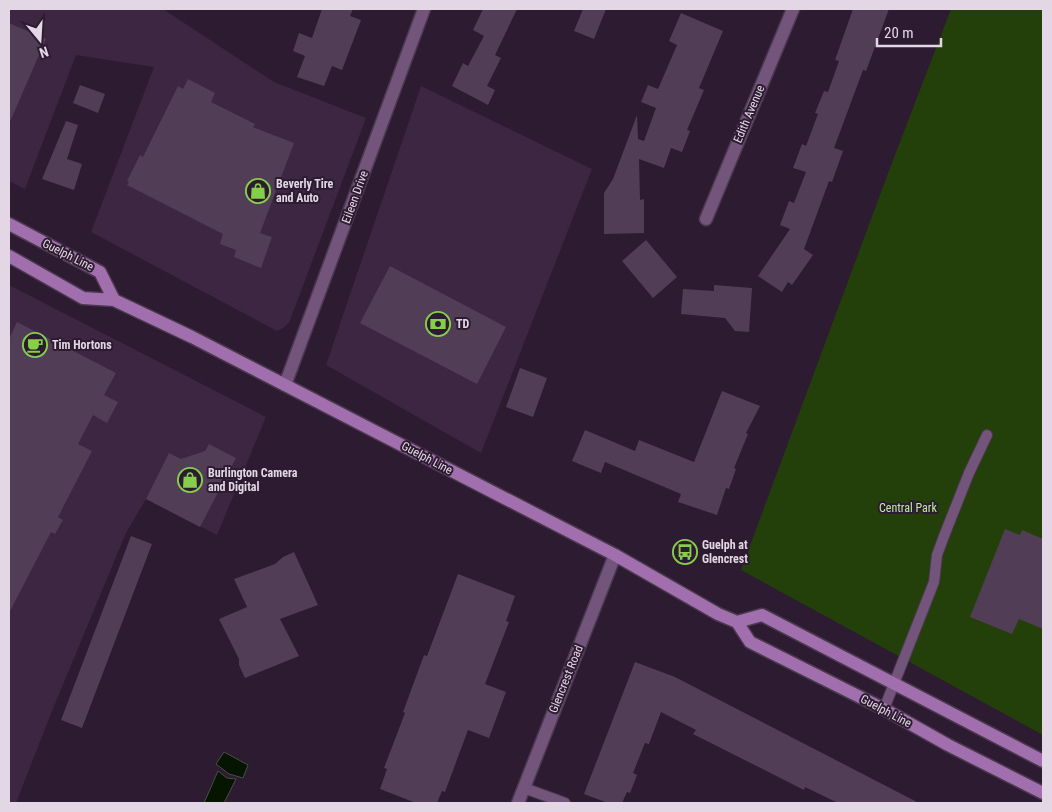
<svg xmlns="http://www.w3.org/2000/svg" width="1052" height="812" font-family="'Roboto Condensed',sans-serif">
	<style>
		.built { fill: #3c2641 }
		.green { fill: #24400a }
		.water { fill: #051500; stroke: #484f45 }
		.building { fill: #513e56 }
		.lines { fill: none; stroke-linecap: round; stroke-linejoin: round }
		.service-casing { stroke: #4a394e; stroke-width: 12 }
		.minor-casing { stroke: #4a394e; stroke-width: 15 }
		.secondary-casing { stroke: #4a394e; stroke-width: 15 }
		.service { stroke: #73547b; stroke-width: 10 }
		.minor { stroke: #73547b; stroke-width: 12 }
		.secondary { stroke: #a16fad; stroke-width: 12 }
		.labels { text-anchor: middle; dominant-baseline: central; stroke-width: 4; stroke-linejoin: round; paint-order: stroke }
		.street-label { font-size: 12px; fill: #e3d7e5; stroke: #2d1b31 }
		.poi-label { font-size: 12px; font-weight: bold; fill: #e3d7e5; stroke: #2d1b31; text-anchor: start }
		.park-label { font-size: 12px; fill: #b9ef96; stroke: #2d1b31 }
	</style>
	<rect width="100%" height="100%" fill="#2d1b31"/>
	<!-- built -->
	<path class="built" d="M9 9H163L274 82 366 118 289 323 283 328 277 331 91 232 154 67 76 55 25 189 9 181Z
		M421 86 592 169 481 453 326 365Z
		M9 285 266 417 217 535 146 499 126 533 52 711 16 803H9Z"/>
	<!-- green -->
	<path class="green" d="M951 9H1043V735L741 570 890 168Z"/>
	<!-- water -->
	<path class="water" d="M224 752 248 765 243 778 229 774 216 764Z
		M218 771 227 778 236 779 224 803H204Z"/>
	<!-- building -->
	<path class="building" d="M322 9H353L350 16 361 20 342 70 332 66 324 86 297 77 305 56 293 51 299 33 312 38Z
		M483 9H517L495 55 501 58 487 86 495 90 488 105 452 86 463 63 468 66 484 36 473 30Z
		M583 9H606L594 39 574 31Z
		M853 9H889L866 71 863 70 834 148 843 151 832 182 829 181 804 249 813 255 792 285 788 282 782 292 758 276 790 229 780 225 789 201 794 203 806 172 793 168 802 144 806 146 818 114 815 113 824 91 828 92 839 61 835 60Z
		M681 13 723 31 699 88 704 90 687 130 690 131 682 152 671 148 664 168 639 159 640 200 644 199V233L604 234V193L613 179 637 115 638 139 644 141 656 108 641 102 648 85 658 89 677 45 669 41Z
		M9 23 46 39 9 124Z
		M188 79 215 93 211 102 255 124 253 127 294 143 260 233 272 237 261 268 234 257 236 250 220 244 223 234 127 185 129 182 127 181 140 155 143 157 178 86 183 89Z
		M80 85 105 94 98 113 73 103Z
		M66 121 78 125 67 159 82 164 74 190 42 179Z
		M646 240 677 277 653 298 622 261Z
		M390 266 506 327 477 384 360 323Z
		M714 285 752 288 749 332 735 331 725 318 681 314 683 289 714 291Z
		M17 322 116 373 104 395 118 402 107 423 93 415 78 444 92 451 58 517 63 520 55 534 51 532 9 613V339Z
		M520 368 547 378 533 417 506 407Z
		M722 391 760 406 746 433 748 434 734 468 736 469 729 489 726 488 717 515 678 502 681 494 605 462 601 473 572 461 585 430 635 451 639 440 694 462Z
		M209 444 236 458 200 527 146 499 169 453 181 459 205 451Z
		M1005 529 1020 535 1022 530 1043 539V629L1019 619 1012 634 970 617Z
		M131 536 152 544 82 728 61 720Z
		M294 552 318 605 280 619 299 656 245 678 239 665V659L219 619 247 607 234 579 275 564 283 557Z
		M458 574 515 596 506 621 509 622 485 684 506 692 489 738 468 730 445 792 442 791 437 803H416L380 789 387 769 384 768 405 713 403 712 424 655 427 656Z
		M635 662 675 677 919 803H838L805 787 804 790 693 734 696 730 661 712 649 744 645 743 633 773 637 775 630 793 627 792 622 803H608L584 794Z"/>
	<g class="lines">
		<defs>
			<path id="service" d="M884 709 934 582 937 555 944 536 969 473 987 435
				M524 788 565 803"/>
			<path id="minor" d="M706 219 793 9
				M285 385 424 9
				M518 803 615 555"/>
			<path id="secondary" d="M9 224 100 272 114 300
				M9 256 83 298 114 300 192 337 615 555 718 614 737 622 750 642 884 709 948 745 1043 793
				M737 622 762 615 1043 761"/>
		</defs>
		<!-- service casing -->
		<use href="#service" class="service-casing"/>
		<!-- minor casing -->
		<use href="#minor" class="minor-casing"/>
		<!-- secondary casing -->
		<use href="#secondary" class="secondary-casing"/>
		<!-- service -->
		<use href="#service" class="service"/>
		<!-- minor -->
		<use href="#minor" class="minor"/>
		<!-- secondary -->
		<use href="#secondary" class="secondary"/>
	</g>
	<!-- icons -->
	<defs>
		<symbol id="shop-ring" viewBox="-11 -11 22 22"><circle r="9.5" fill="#2d1b31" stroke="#86cf4b" stroke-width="1.5"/><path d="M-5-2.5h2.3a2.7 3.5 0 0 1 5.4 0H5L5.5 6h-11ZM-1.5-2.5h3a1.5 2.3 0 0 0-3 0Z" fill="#86cf4b"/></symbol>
		<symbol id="bank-ring" viewBox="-11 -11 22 22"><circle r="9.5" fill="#2d1b31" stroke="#86cf4b" stroke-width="1.5"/><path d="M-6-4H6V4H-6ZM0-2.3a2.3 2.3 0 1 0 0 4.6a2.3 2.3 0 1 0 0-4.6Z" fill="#86cf4b"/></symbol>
		<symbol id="cafe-ring" viewBox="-11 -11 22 22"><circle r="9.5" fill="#2d1b31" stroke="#86cf4b" stroke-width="1.5"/><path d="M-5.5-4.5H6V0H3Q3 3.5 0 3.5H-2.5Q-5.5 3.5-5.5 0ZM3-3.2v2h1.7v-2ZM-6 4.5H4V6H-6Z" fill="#86cf4b"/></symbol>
		<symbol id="bus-ring" viewBox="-11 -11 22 22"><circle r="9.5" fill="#2d1b31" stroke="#86cf4b" stroke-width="1.5"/><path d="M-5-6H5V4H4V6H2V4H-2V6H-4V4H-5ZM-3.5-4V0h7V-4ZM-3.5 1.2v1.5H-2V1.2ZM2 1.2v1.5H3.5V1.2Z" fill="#86cf4b"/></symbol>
	</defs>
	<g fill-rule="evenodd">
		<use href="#shop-ring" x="244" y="177" width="28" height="28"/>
		<use href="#bank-ring" x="424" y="310" width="28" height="28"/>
		<use href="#cafe-ring" x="21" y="331" width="28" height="28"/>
		<use href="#shop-ring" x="176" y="466" width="28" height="28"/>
		<use href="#bus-ring" x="671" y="538" width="28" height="28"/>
	</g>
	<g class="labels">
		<!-- street labels -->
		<g class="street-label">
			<text transform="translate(749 114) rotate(-67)">Edith Avenue</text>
			<text transform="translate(355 197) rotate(-70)">Eileen Drive</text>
			<text transform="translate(68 255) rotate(27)">Guelph Line</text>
			<text transform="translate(427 458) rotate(28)">Guelph Line</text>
			<text transform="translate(566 679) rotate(-68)">Glencrest Road</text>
			<text transform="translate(886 711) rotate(28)">Guelph Line</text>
		</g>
		<!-- poi labels -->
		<g class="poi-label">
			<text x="276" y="184">Beverly Tire<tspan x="276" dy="14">and Auto</tspan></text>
			<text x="456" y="324">TD</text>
			<text x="52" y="345">Tim Hortons</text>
			<text x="208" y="473">Burlington Camera<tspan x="208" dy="14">and Digital</tspan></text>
			<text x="702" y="545">Guelph at<tspan x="702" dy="14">Glencrest</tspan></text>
		</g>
		<!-- park labels -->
		<g class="park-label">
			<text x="908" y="508">Central Park</text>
		</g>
	</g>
	<!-- border -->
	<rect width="1052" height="812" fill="none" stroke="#e3d7e5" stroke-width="20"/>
	<!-- north arrow -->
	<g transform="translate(40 40) rotate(162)" stroke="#2d1b31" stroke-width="4" paint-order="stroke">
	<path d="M0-4L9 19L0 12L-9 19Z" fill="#e3d7e5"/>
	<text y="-8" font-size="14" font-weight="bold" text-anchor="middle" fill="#e3d7e5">N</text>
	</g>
	<!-- scale -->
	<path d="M877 38v8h64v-8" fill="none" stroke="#e3d7e5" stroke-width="2.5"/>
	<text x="884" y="38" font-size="15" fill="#e3d7e5" stroke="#2d1b31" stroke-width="4" paint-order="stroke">20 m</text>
</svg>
